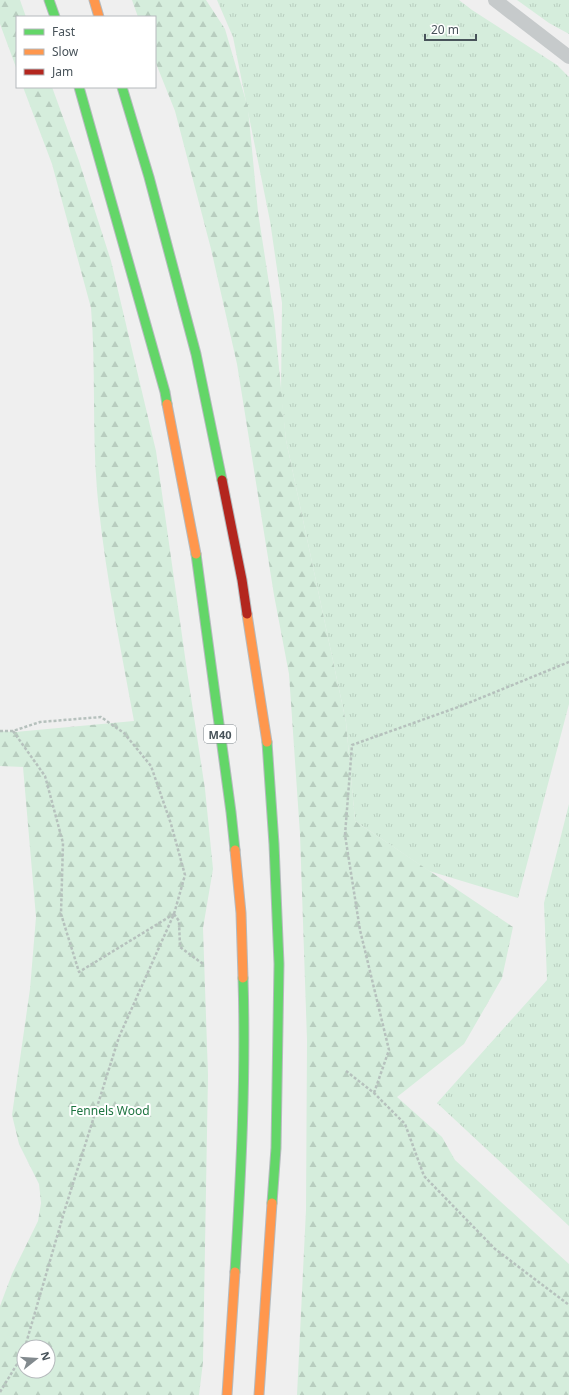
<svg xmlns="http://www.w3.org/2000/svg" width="569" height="1395" font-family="'Noto Sans',sans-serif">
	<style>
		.grass { fill: url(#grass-tufts) }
		.forest { fill: url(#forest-firs); fill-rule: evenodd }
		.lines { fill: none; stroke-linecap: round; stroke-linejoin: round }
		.fast-casing { stroke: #b5babe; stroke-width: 11 }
		.slow-casing { stroke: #b5babe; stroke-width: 11 }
		.jam-casing { stroke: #b5babe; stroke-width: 11 }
		.path { stroke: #b6c1bd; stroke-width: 2.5; stroke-dasharray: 3 2; stroke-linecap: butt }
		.street { stroke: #c6cacb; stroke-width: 14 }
		.fast { stroke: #63d668; stroke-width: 9 }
		.slow { stroke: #ff974d; stroke-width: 9 }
		.jam { stroke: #b3261e; stroke-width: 9 }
		.labels { text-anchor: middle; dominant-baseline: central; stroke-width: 4; stroke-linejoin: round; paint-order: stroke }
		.shield { fill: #fff; stroke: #7f878c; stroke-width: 1 }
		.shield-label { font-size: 11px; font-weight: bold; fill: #48535a }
		.park-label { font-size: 12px; fill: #1e7541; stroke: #fff }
	</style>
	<defs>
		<pattern id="grass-tufts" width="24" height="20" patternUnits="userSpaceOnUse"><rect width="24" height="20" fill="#d5eddc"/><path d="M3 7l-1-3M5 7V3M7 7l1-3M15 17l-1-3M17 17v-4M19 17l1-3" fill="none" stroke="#b8cdbf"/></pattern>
		<pattern id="forest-firs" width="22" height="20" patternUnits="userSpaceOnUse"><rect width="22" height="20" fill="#d5eddc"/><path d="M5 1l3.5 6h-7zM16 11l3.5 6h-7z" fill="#b8cdbf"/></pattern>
	</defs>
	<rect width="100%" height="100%" fill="#efefef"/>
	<!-- grass -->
	<path class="grass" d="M217 0H459L472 10 557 65 569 77V704L518 898 429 871 355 821 346 722 286 440 281 394 282 303 270 221 233 37Z
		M517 0H569V34L549 23Z
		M569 804V1226L437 1103 547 980 544 903Z"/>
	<!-- forest -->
	<path class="forest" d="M0 0H20L26 17H17V70L0 24Z
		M132 0H206L225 29 248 108 258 212 274 316 286 440 346 722 355 821 513 927 502 978 464 1044 397 1097 442 1137 455 1160 569 1264V1395H297L306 1210 307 1040 300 834 289 674 274 595 237 364 211 249 175 111 155 61V17H138Z
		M23 87H52L79 161 111 261 156 451 187 671 205 789 213 869 203 928 208 1075 203 1362 199 1395H0V1306L12 1274 38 1221 41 1203 39 1184 19 1144 12 1115 30 989 36 917 23 767 0 766V731L15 732 134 721C120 644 104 568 97 490 92 429 96 368 91 308L52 164ZM24 1347H48V1371H24Z"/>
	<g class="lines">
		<defs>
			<path id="fast" d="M49 0 55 17
				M79 87 165 392 167 404
				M122 87 149 177 196 354 222 480
				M196 554 231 812 235 850
				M267 742 274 844 279 964 276 1148 272 1203
				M235 1272C241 1174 246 1077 243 978"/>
			<path id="slow" d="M94 0 99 17
				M167 404 196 554
				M247 614 267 742
				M235 850 241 913 243 978
				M227 1395 235 1272
				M259 1395 272 1203"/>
			<path id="jam" d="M222 480 242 580 247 614"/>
		</defs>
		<!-- fast casing -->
		<use href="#fast" class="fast-casing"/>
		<!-- slow casing -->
		<use href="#slow" class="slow-casing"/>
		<!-- jam casing -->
		<use href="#jam" class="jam-casing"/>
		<!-- path -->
		<path class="path" d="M0 731H13L40 722 101 717 124 733 151 766 171 824 185 875 174 914 119 1037 65 1209 25 1347
			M13 731 45 776 63 843 61 914 79 972 174 914
			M174 914 179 921 180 947 203 964
			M346 1071 374 1093 405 1124 424 1176 495 1249 569 1305
			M374 1093 389 1050 360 930 345 835 352 745 461 706 569 662
			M0 1392 22 1356 24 1350"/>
		<!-- street -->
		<path class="street" d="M495 0 569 57"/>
		<!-- fast -->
		<use href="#fast" class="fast"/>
		<!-- slow -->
		<use href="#slow" class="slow"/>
		<!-- jam -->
		<use href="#jam" class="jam"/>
	</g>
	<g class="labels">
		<!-- shield labels -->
		<rect class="shield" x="204" y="725" width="32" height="18" rx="3"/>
		<g class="shield-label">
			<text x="220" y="734">M40</text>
		</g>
		<!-- park labels -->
		<g class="park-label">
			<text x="110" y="1110">Fennels Wood</text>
		</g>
	</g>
	<!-- legend -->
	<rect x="16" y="16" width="140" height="72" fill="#ffffff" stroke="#b6babd"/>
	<rect x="24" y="29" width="20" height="6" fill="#63d668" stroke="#b6babd"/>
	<text x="52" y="36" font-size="12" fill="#48535a">Fast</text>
	<rect x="24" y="49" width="20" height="6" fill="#ff974d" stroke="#b6babd"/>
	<text x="52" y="56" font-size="12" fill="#48535a">Slow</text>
	<rect x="24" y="69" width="20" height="6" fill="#b3261e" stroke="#b6babd"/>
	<text x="52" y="76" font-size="12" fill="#48535a">Jam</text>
	<!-- north arrow -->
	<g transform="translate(36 1359) rotate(73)"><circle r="19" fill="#ffffff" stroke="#b6babd"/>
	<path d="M0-3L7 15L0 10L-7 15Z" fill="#828a8e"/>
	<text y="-6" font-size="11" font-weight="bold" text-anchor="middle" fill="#48535a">N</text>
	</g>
	<!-- scale -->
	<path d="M425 34v6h51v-6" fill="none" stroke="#48535a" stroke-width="2"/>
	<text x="431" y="34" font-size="12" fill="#48535a" stroke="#ffffff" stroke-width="3" paint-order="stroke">20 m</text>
</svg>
